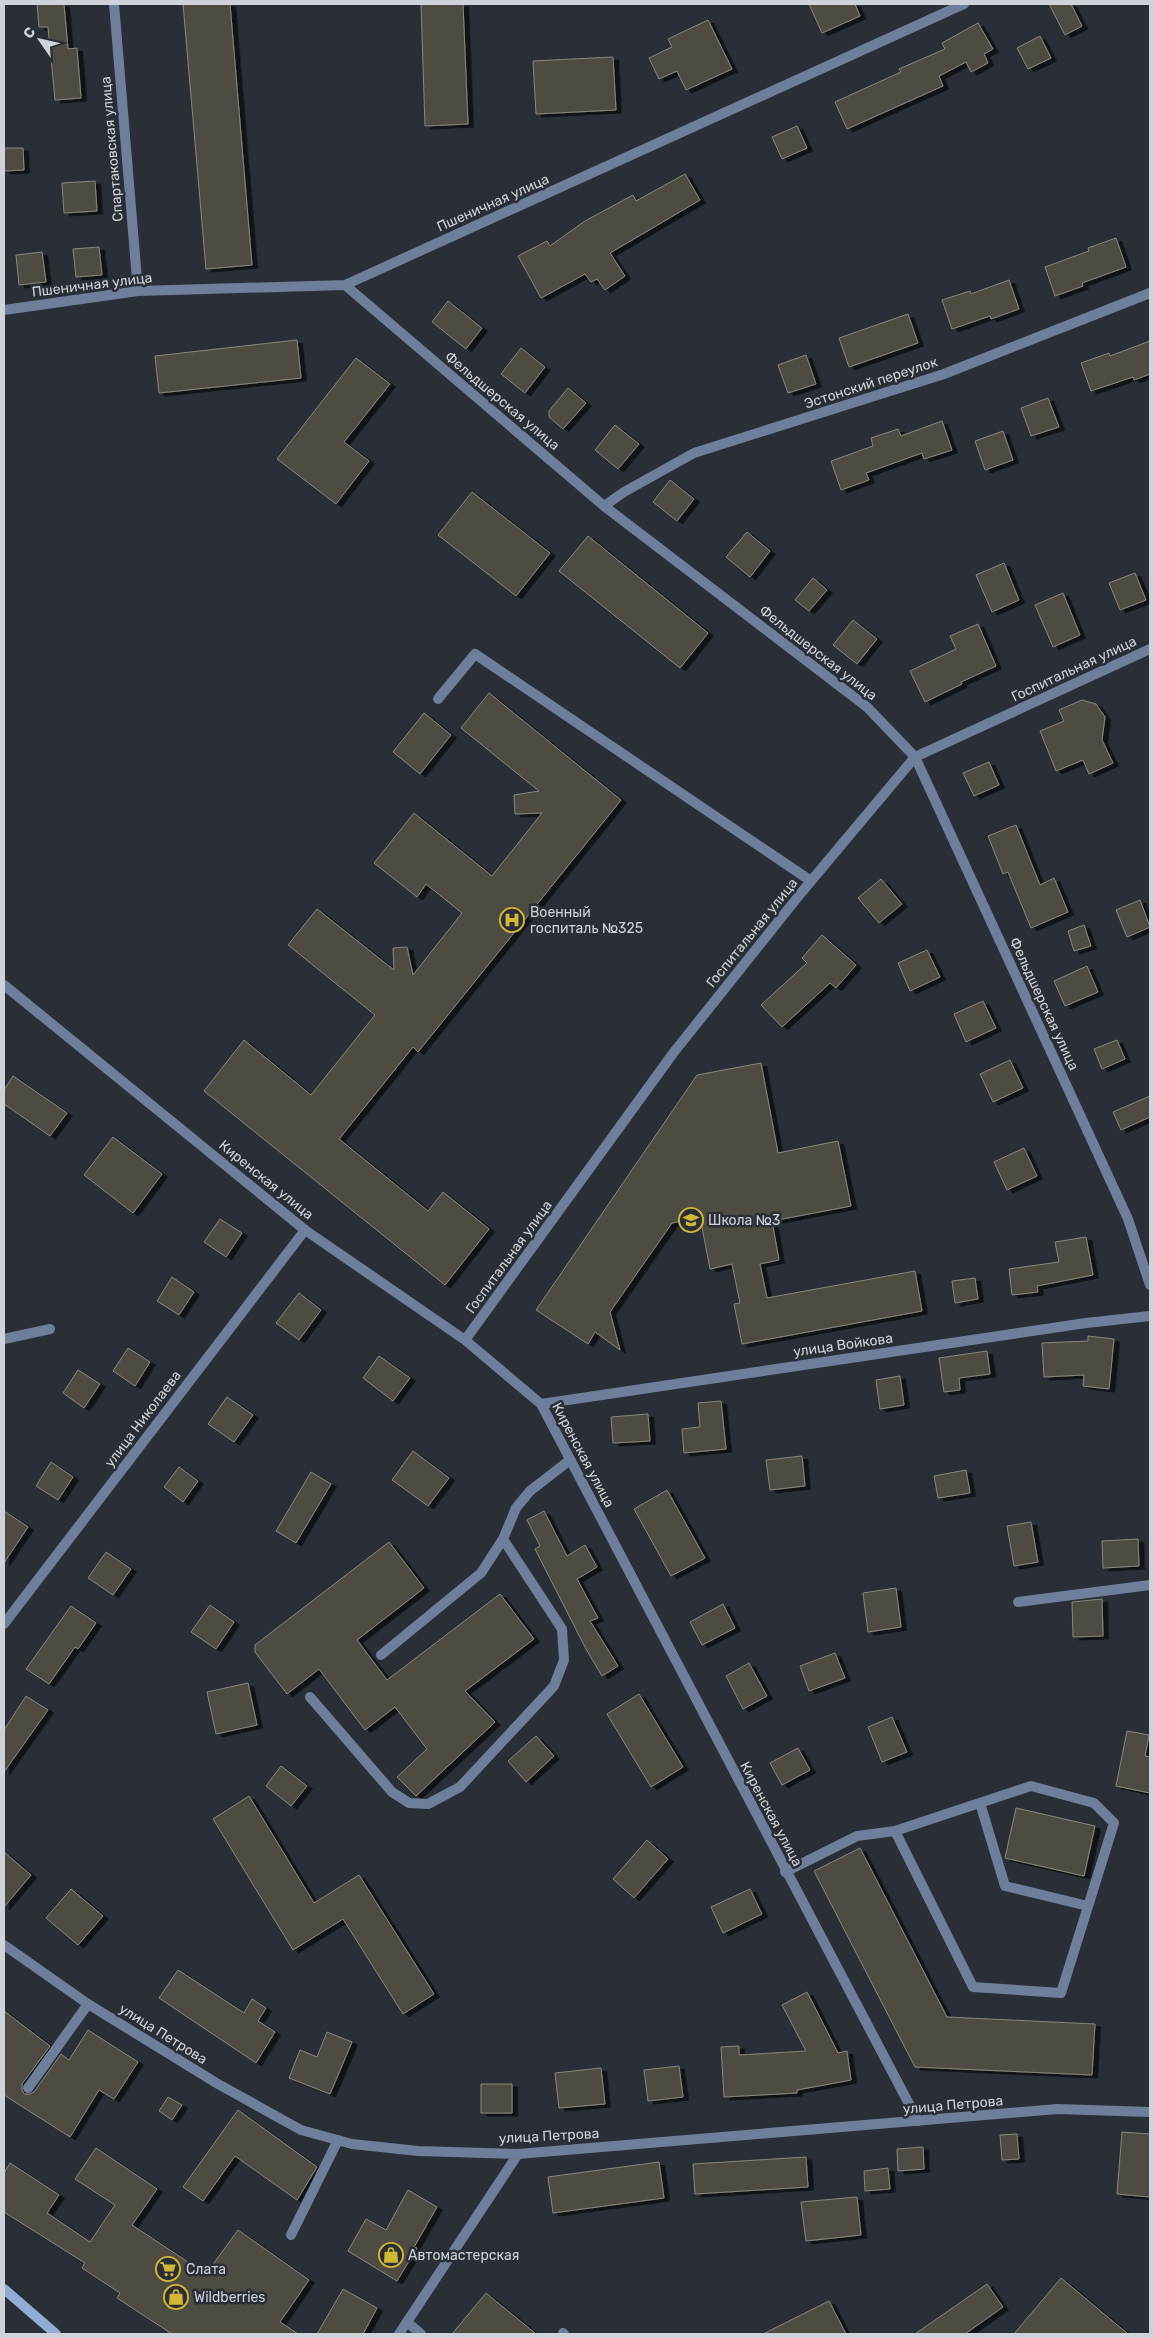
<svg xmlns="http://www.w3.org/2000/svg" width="1154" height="2338" font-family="Rubik,sans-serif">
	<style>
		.building { fill: #4e4c42; stroke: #89877c; filter: url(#shadow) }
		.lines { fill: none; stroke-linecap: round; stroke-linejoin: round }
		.service { stroke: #6f7e9a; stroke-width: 10 }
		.minor { stroke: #6f7e9a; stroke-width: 10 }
		.tertiary { stroke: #6f7e9a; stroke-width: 10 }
		.secondary { stroke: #93abd7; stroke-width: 10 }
		.labels { text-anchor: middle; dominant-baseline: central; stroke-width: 5; stroke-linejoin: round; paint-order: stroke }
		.street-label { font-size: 14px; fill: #cfd2d8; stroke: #2a2f37 }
		.poi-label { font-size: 14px; fill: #cfd2d8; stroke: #2a2f37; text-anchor: start }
	</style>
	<defs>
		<filter id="shadow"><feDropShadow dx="5.5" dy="3" stdDeviation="0" flood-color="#0009"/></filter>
	</defs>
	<rect width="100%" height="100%" fill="#2a2f37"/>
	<!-- building -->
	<path class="building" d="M37 4H64L68 49 77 48 81 98 55 100 48 27H39Z
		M183 4H230L252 265 206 269Z
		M421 4H463L468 124 425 126Z
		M809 4H855L860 16 822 33Z
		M1049 4H1071L1082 26 1065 35Z
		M708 20 732 69 686 90 677 71 659 79 649 58 672 47 668 39Z
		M978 23 993 49 984 54 988 63 971 72 966 62 939 76 943 86 847 129 835 102 901 72 899 69 945 49 942 43Z
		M1040 36 1051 58 1028 69 1017 48Z
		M613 57 616 110 536 114 533 61Z
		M797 126 807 148 782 159 772 137Z
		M4 148H23L24 170 4 171Z
		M685 174 700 200 610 253 625 276 605 290 597 279 591 282 585 274 541 298 518 256 547 241 550 246 585 221 633 195 636 201Z
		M95 181 97 211 64 213 62 183Z
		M1116 238 1126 267 1082 283 1083 286 1055 296 1045 267 1089 251 1088 248Z
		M99 247 102 275 76 277 73 249Z
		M42 252 46 282 19 285 16 255Z
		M1009 280 1019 309 991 319 990 316 952 329 942 300 970 291 971 294Z
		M448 301 482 328 466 349 432 322Z
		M908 314 918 343 849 367 839 338Z
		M297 340 301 378 159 393 155 356Z
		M1150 341V374L1134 380 1133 377 1091 391 1081 363 1109 353 1110 356Z
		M521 348 545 367 525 393 501 374Z
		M806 355 816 384 788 393 778 365Z
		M356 358 390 384 344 442 369 461 336 504 277 459Z
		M568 388 586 403 563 429 549 417V411Z
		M1048 398 1059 427 1031 436 1021 408Z
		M942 421 952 450 924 459 922 453 866 473 869 480 841 490 831 461 873 446 871 438 898 429 901 436Z
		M615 425 639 444 618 469 595 450Z
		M1003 431 1013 460 985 470 975 441Z
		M670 480 694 499 677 521 653 502Z
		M472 492 550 553 516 596 438 535Z
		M747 532 770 551 750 577 726 557Z
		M588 536 708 633 680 668 559 571Z
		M1004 563 1019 600 992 612 976 575Z
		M1135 573 1146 600 1120 610 1109 583Z
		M813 578 827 590 809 611 795 600Z
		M1063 593 1080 635 1053 647 1035 605Z
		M853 620 877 639 857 664 833 645Z
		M978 624 996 666 961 682 962 684 925 702 910 671 956 649 950 636Z
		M489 693 621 800 418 1052 413 1047 339 1139 428 1211 443 1192 489 1229 445 1285 204 1091 244 1040 311 1095 375 1015 288 945 317 909 394 970 393 948 407 947 413 975 462 913 426 884 417 897 374 863 414 813 492 876 542 813 515 814 514 795 539 791 461 728Z
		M1082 700 1096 704 1105 717 1102 740 1113 763 1089 774 1083 760 1056 771 1040 731 1064 721 1059 710Z
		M424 713 451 735 420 774 393 752Z
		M989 762 999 785 974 796 963 773Z
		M1016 825 1040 885 1054 878 1068 912 1031 928 1008 872 1003 874 988 836Z
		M881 879 902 904 879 923 858 898Z
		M1140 900 1150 927 1127 937 1116 910Z
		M1084 925 1091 946 1074 951 1068 931Z
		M822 935 856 965 836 988 830 983 782 1027 761 1005 807 963 802 958Z
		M927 950 940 977 910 991 898 963Z
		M1087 966 1098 992 1065 1006 1054 981Z
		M983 1001 996 1028 966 1042 954 1014Z
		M1117 1040 1125 1059 1102 1069 1094 1049Z
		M1010 1060 1023 1088 993 1102 980 1074Z
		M761 1063 778 1153 838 1141 851 1206 772 1221 779 1260 760 1264 767 1298 915 1271 922 1311 742 1344 734 1304 740 1303 732 1264 710 1269 700 1217 672 1223 610 1312 620 1350 595 1332 588 1344 536 1310 697 1075Z
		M13 1076 67 1113 50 1136 4 1104V1090Z
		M1150 1096V1117L1121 1130 1113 1112Z
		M113 1137 162 1174 133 1213 84 1175Z
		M1024 1148 1037 1176 1007 1190 994 1162Z
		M220 1219 242 1233 226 1257 204 1242Z
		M1086 1237 1093 1275 1037 1286 1038 1292 1012 1295 1009 1269 1059 1262 1055 1242Z
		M172 1277 194 1292 179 1315 157 1301Z
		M975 1278 978 1299 955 1303 952 1281Z
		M299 1293 321 1310 299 1340 276 1323Z
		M1088 1336 1114 1339 1109 1389 1083 1386 1084 1375 1044 1377 1042 1343 1088 1341Z
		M128 1348 150 1362 135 1386 113 1371Z
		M987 1351 990 1374 959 1378 960 1390 944 1392 939 1358Z
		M379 1356 410 1378 393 1401 363 1378Z
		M78 1370 100 1384 84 1408 63 1393Z
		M900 1376 904 1405 880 1409 876 1380Z
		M227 1397 253 1415 234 1442 208 1424Z
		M721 1401 726 1449 684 1453 682 1429 700 1427 698 1403Z
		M648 1414 650 1441 613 1443 611 1417Z
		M413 1451 449 1478 428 1506 392 1480Z
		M802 1456 805 1486 770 1490 766 1460Z
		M51 1462 73 1477 58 1500 36 1486Z
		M179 1467 198 1481 183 1502 164 1487Z
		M966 1470 970 1493 938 1498 934 1476Z
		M311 1472 331 1484 296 1543 276 1531Z
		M667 1490 705 1558 671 1576 634 1509Z
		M4 1511 28 1527 4 1563Z
		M544 1511 567 1556 585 1545 597 1567 577 1579 598 1618 590 1621 618 1666 602 1676 586 1649 535 1549 540 1546 527 1520Z
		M1031 1522 1038 1562 1014 1566 1007 1526Z
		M1138 1539 1139 1566 1103 1568 1102 1541Z
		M389 1542 424 1588 357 1640 387 1680 500 1594 534 1639 465 1691 495 1722 416 1796 397 1777 427 1749 395 1707 365 1730 319 1669 287 1694 255 1652V1645Z
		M106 1552 131 1569 113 1595 88 1578Z
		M896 1588 901 1627 868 1632 863 1593Z
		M1102 1599 1103 1636 1073 1637 1072 1602Z
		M723 1604 735 1628 702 1645 690 1622Z
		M210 1605 234 1622 216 1649 191 1632Z
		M71 1606 96 1623 78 1649 75 1647 49 1684 26 1669Z
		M835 1653 845 1678 809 1691 800 1666Z
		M749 1663 767 1696 743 1709 726 1676Z
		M248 1683 257 1725 216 1734 207 1692Z
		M639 1694 683 1767 651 1787 607 1714Z
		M26 1696 48 1710 4 1772V1730Z
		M892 1717 907 1752 882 1762 868 1727Z
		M1127 1731 1149 1735 1145 1756 1150 1757V1793L1116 1786Z
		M536 1736 554 1756 526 1782 508 1761Z
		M798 1748 810 1770 782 1785 770 1763Z
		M281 1766 307 1786 291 1806 266 1786Z
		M249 1796 314 1903 359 1875 434 1994 403 2014 343 1919 293 1950 213 1819Z
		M1016 1808 1095 1826 1084 1876 1005 1858Z
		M647 1840 668 1859 634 1898 613 1879Z
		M860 1848 947 2017 1095 2024 1092 2075 915 2067 814 1871Z
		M4 1852 31 1875 4 1907Z
		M71 1889 103 1916 78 1945 46 1918Z
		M750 1889 762 1914 723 1933 711 1907Z
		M178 1970 244 2013 252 1999 266 2008 258 2021 275 2032 256 2063 159 1998Z
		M807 1992 838 2053 847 2051 851 2080 797 2090V2093L724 2097 721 2047 739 2046V2055L806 2051 782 2005Z
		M4 2011 50 2046 22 2084V2090L24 2094H30L34 2092 61 2054 69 2060 88 2030 138 2062 114 2099 99 2090 70 2137 4 2095Z
		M327 2032 352 2042 330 2094 289 2078 300 2050 317 2057Z
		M679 2066 683 2097 648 2101 644 2070Z
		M601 2068 605 2104 559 2108 555 2073Z
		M481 2084H512V2113H481Z
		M168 2097 182 2105 172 2120 159 2111Z
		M238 2110 317 2167 297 2200 235 2156 203 2201 183 2187Z
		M1122 2132 1150 2134V2197L1117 2194Z
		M1017 2134 1019 2159 1002 2160 1000 2135Z
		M923 2147 924 2169 898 2171 897 2149Z
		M96 2148 157 2189 132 2225 206 2274 238 2230 309 2280 280 2322 298 2334H172L117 2298 120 2293 82 2268 85 2263 4 2212V2173L10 2163 59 2195 47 2213 90 2242 115 2205 75 2179Z
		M806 2157 808 2187 695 2194 693 2164Z
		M659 2162 664 2198 553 2213 548 2177Z
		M888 2168 890 2189 865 2191 864 2171Z
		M408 2190 437 2207 414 2247 417 2248 397 2281 348 2251 366 2219 386 2230Z
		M857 2197 861 2235 806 2241 801 2202Z
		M1061 2278 1128 2334H1014Z
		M987 2284 1003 2307 965 2334H915Z
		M343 2289 377 2308 363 2334H317Z
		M486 2293 536 2334H452Z
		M829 2301 846 2334H763Z"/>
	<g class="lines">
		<!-- service -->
		<path class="service" d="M438 699 475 654 811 881
			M4 1339 50 1329
			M1018 1602 1150 1585
			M4 1624 305 1230
			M381 1655 481 1573 503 1539 516 1508 530 1491 570 1460
			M310 1697 392 1792 409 1803 428 1804 460 1787 554 1686 564 1660 562 1629 503 1539
			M980 1803 1005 1886 1088 1906
			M785 1872 857 1836 895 1831 973 1987 1061 1993 1114 1823 1094 1803 1031 1786 895 1831
			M28 2088 88 2004
			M291 2235 338 2140
			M407 2322 421 2334
			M563 2333 564 2334"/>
		<!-- minor -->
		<path class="minor" d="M114 4 138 291
			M345 285 604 506 867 707 915 757 1128 1219 1150 1285
			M4 310 138 291 345 285 964 4
			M604 506 624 492 694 453 944 374 1150 293
			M4 985 305 1230 465 1340 541 1404 918 2121
			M465 1340 674 1052 801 893 915 757 1150 649
			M541 1404 1086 1323 1150 1316"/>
		<!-- tertiary -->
		<path class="tertiary" d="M4 1945 88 2004 218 2084 301 2130 352 2144 418 2151 518 2154 1057 2109 1150 2112
			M399 2334 518 2154"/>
		<!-- secondary -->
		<path class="secondary" d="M4 2289 56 2334"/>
	</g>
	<!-- icons -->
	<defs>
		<symbol id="hospital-ring" viewBox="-11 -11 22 22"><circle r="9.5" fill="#2a2f37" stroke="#d1b736" stroke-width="1.5"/><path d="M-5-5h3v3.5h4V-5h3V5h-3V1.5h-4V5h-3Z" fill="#d1b736"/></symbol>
		<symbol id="school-ring" viewBox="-11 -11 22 22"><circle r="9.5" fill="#2a2f37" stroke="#d1b736" stroke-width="1.5"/><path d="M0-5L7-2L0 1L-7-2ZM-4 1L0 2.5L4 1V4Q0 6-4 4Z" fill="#d1b736"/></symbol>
		<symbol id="shop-ring" viewBox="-11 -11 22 22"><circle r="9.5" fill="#2a2f37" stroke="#d1b736" stroke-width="1.5"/><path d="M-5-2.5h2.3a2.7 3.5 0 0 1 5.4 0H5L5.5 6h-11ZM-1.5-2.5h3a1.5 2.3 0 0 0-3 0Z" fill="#d1b736"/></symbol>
		<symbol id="supermarket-ring" viewBox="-11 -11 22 22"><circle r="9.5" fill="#2a2f37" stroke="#d1b736" stroke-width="1.5"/><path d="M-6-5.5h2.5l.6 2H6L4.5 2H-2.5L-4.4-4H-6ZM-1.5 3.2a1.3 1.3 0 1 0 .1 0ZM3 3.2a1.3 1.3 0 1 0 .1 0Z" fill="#d1b736"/></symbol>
	</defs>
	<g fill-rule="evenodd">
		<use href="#hospital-ring" x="498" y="906" width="28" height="28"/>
		<use href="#school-ring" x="677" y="1206" width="28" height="28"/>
		<use href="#shop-ring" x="377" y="2241" width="28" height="28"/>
		<use href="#supermarket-ring" x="154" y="2255" width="28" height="28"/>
		<use href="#shop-ring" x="162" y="2283" width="28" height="28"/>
	</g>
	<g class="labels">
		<!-- street labels -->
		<g class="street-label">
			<text transform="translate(112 149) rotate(-95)">Спартаковская улица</text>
			<text transform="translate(493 203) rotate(-24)">Пшеничная улица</text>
			<text transform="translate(92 285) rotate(-7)">Пшеничная улица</text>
			<text transform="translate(871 383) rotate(-18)">Эстонский переулок</text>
			<text transform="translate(502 401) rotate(40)">Фельдшерская улица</text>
			<text transform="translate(818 653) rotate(38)">Фельдшерская улица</text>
			<text transform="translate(1074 669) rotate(-25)">Госпитальная улица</text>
			<text transform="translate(752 933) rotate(-51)">Госпитальная улица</text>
			<text transform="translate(1044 1004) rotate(65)">Фельдшерская улица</text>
			<text transform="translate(266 1180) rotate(39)">Киренская улица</text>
			<text transform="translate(509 1257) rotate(-54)">Госпитальная улица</text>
			<text transform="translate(843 1345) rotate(-8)">улица Войкова</text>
			<text transform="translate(143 1419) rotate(-53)">улица Николаева</text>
			<text transform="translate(583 1455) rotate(62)">Киренская улица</text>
			<text transform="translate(771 1814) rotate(62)">Киренская улица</text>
			<text transform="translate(163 2034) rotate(32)">улица Петрова</text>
			<text transform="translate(953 2105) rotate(-5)">улица Петрова</text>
			<text transform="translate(549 2136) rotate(-3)">улица Петрова</text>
		</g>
		<!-- poi labels -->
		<g class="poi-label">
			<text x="530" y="912">Военный<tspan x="530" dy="16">госпиталь №325</tspan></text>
			<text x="708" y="1220">Школа №3</text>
			<text x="408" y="2255">Автомастерская</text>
			<text x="186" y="2269">Слата</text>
			<text x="194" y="2297">Wildberries</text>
		</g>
	</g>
	<!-- border -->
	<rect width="1154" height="2338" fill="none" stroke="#cfd2d8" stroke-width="10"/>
	<!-- north arrow -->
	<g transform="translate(40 40) rotate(304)" stroke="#2a2f37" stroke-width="4" paint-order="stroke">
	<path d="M0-4L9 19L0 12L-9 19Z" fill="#cfd2d8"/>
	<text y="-8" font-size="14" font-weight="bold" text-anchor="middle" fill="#cfd2d8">С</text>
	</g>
</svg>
